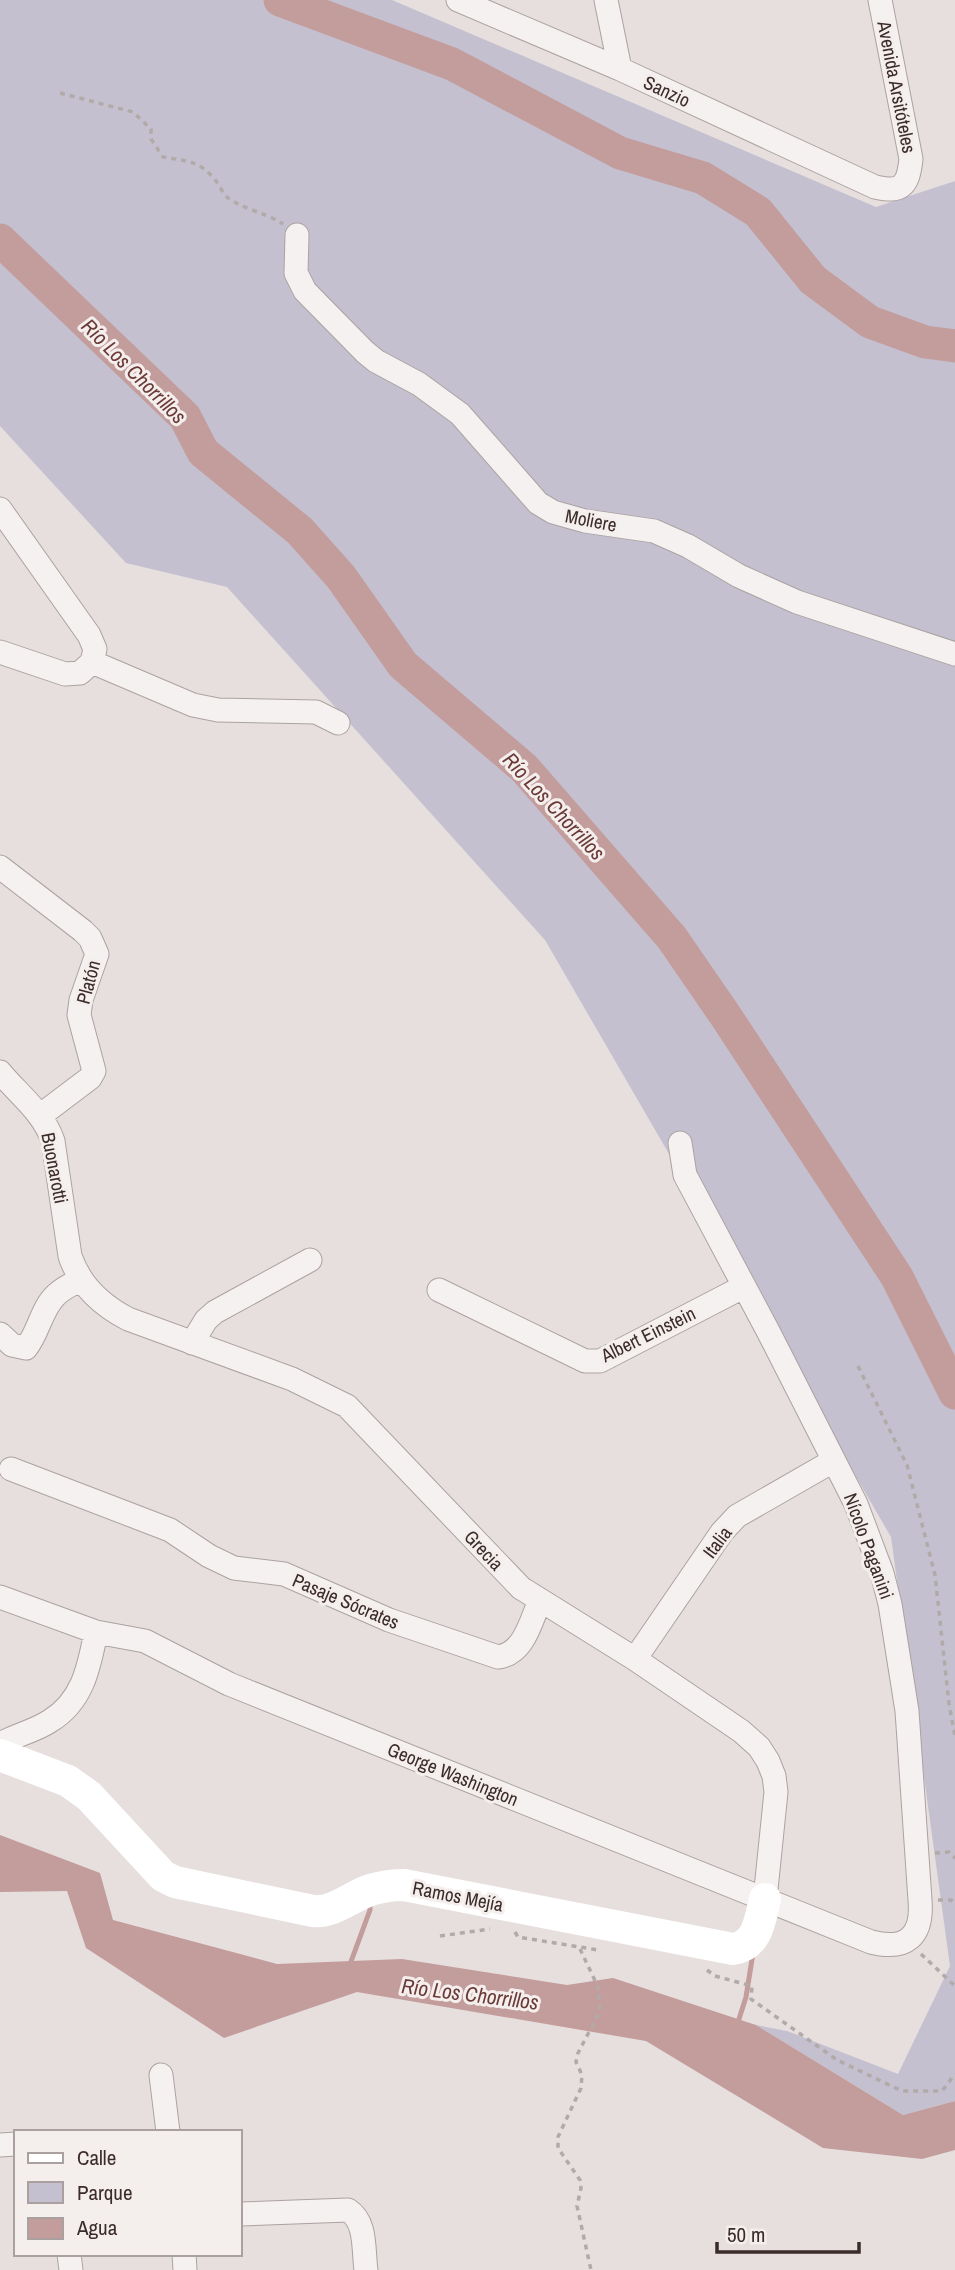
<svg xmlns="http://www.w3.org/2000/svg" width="955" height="2270" font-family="'Archivo Narrow',sans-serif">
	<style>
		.green { fill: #c4c0cf }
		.water { fill: #c39c9c }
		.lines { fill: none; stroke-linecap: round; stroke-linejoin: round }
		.stream { stroke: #c39c9c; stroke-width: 5 }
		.river { stroke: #c39c9c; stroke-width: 33 }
		.street-casing { stroke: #aca2a0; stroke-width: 25 }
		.path { stroke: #b2aaa8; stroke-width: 3.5; stroke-dasharray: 5 5; stroke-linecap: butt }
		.street { stroke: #f5f1f0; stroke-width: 23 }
		.secondary { stroke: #fff; stroke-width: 32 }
		.labels { text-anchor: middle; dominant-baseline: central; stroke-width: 6; stroke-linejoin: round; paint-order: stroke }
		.street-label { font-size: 19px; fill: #3b2b29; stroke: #f4eeed }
		.water-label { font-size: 21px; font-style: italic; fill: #6b3a37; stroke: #f4eeed }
	</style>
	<rect width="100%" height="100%" fill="#e6dfde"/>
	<!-- green -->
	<path class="green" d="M0 0H392L876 207 955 181V2101L903 2115 756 2025 787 2031 898 2074 950 1966 891 1537 545 940 227 587 126 563 0 426Z"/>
	<!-- water -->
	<path class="water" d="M0 1835 100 1873 113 1920 277 1964 402 1959 567 1985 613 1978 756 2025 903 2115 955 2101V2150L922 2159 823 2148 646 2041 357 1992 224 2038 86 1948 67 1891 0 1892Z"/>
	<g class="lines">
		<!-- stream -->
		<path class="stream" d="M349 1967 370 1910V1900
			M739 2019 746 1997 753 1953"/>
		<!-- river -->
		<path class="river" d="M280 0 452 64 620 153 703 178 758 212 813 280 870 322 925 342 955 346
			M0 240 185 417 203 452 300 531 341 577 403 665 524 768 672 938 725 1015 897 1277 955 1393"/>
		<defs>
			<path id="street" d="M458 0 620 69 875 187C902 193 908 186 911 159L880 0
				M606 0 620 69
				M297 235 296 273 305 291 365 352 376 361 419 384 460 414 538 503 553 512 585 521 654 531 688 546 739 576 797 602 955 654
				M0 509 89 635 95 649 92 662 80 673 65 674 0 652
				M92 662 193 705 218 710 316 712 338 723
				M0 867 83 931 90 938 97 954 81 1000 79 1015 94 1071 90 1078 41 1115
				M0 1072C19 1095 43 1112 53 1141L70 1256C80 1286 101 1305 128 1319L292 1379 347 1406 521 1588 635 1659 741 1731 759 1747 768 1761 774 1776 776 1792 765 1899
				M439 1290 585 1361H600L743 1287
				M0 1334 12 1345 26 1348C39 1332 41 1309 56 1295 63 1288 72 1284 80 1280
				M192 1343 206 1320 215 1312 310 1260
				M11 1469 170 1530 209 1556 234 1568 284 1574 389 1620 498 1657C524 1654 531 1621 540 1600
				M0 1597 96 1632 145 1641 229 1684 871 1942C907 1951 923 1936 920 1900L907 1711 890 1604 882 1573 856 1504 769 1333 685 1175 680 1143
				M635 1659 722 1532 737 1516 833 1461
				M0 1744C16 1735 35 1731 50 1721 83 1701 89 1667 96 1632
				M161 2075 168 2132
				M0 2145 16 2144
				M240 2214 348 2210C367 2222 363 2250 366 2270
				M69 2254 71 2270
				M184 2254 185 2270"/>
		</defs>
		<!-- street casing -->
		<use href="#street" class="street-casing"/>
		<!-- path -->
		<path class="path" d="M60 93 133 112 151 129V139L163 157C185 161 200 160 216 181 220 186 223 194 228 198 241 208 266 213 283 224
			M858 1366 907 1465 935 1575 949 1704 955 1736
			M935 1853 949 1852 955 1858
			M938 1900H951L955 1904
			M515 1932 518 1937 598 1950
			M440 1936 490 1929
			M580 1949 598 1987 600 2011 578 2053 576 2062 582 2075 581 2088 558 2137V2148L580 2180 581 2188 577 2206 591 2270
			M921 1954 955 1986
			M707 1970 715 1976 752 1986 751 1999 837 2060 902 2091H942L955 2074"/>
		<!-- street -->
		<use href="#street" class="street"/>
		<!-- secondary -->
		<path class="secondary" d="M0 1755 68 1781 89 1796 163 1876 175 1882 313 1911C331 1913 349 1899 365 1892 378 1887 391 1885 404 1885L733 1949C758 1945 760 1920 765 1899"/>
	</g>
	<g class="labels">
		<!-- street labels -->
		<g class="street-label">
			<text transform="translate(897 87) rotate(79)">Avenida Arsitóteles</text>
			<text transform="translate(667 91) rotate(25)">Sanzio</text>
			<text transform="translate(591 520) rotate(11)">Moliere</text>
			<text transform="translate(88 982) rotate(-75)">Platón</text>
			<text transform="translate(55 1168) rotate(79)">Buonarotti</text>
			<text transform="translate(648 1334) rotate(-26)">Albert Einstein</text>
			<text transform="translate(717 1542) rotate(-53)">Italia</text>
			<text transform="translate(869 1546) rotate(70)">Nícolo Paganini</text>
			<text transform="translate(484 1550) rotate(47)">Grecia</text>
			<text transform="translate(346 1601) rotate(23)">Pasaje Sócrates</text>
			<text transform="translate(453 1774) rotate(22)">George Washington</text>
			<text transform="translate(458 1896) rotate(11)">Ramos Mejía</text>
		</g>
		<!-- water labels -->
		<g class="water-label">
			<text transform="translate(134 371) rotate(45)">Río Los Chorrillos</text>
			<text transform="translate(554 806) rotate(47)">Río Los Chorrillos</text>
			<text transform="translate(470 1994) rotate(7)">Río Los Chorrillos</text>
		</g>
	</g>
	<!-- legend -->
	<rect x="14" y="2130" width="228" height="126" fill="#f4eeed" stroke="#aaa09f" stroke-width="2"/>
	<rect x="28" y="2153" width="35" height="10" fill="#ffffff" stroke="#aaa09f" stroke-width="2"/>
	<text x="77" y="2165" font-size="21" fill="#3b2b29">Calle</text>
	<rect x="28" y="2182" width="35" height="21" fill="#c4c0cf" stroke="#aaa09f" stroke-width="2"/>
	<text x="77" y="2200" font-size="21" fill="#3b2b29">Parque</text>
	<rect x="28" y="2218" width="35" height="21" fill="#c39c9c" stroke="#aaa09f" stroke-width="2"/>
	<text x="77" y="2235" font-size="21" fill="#3b2b29">Agua</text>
	<!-- scale -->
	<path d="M717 2242v10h142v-10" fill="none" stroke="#3b2b29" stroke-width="3.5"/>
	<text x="727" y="2242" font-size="21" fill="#3b2b29" stroke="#f4eeed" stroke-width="5" paint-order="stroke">50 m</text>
</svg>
